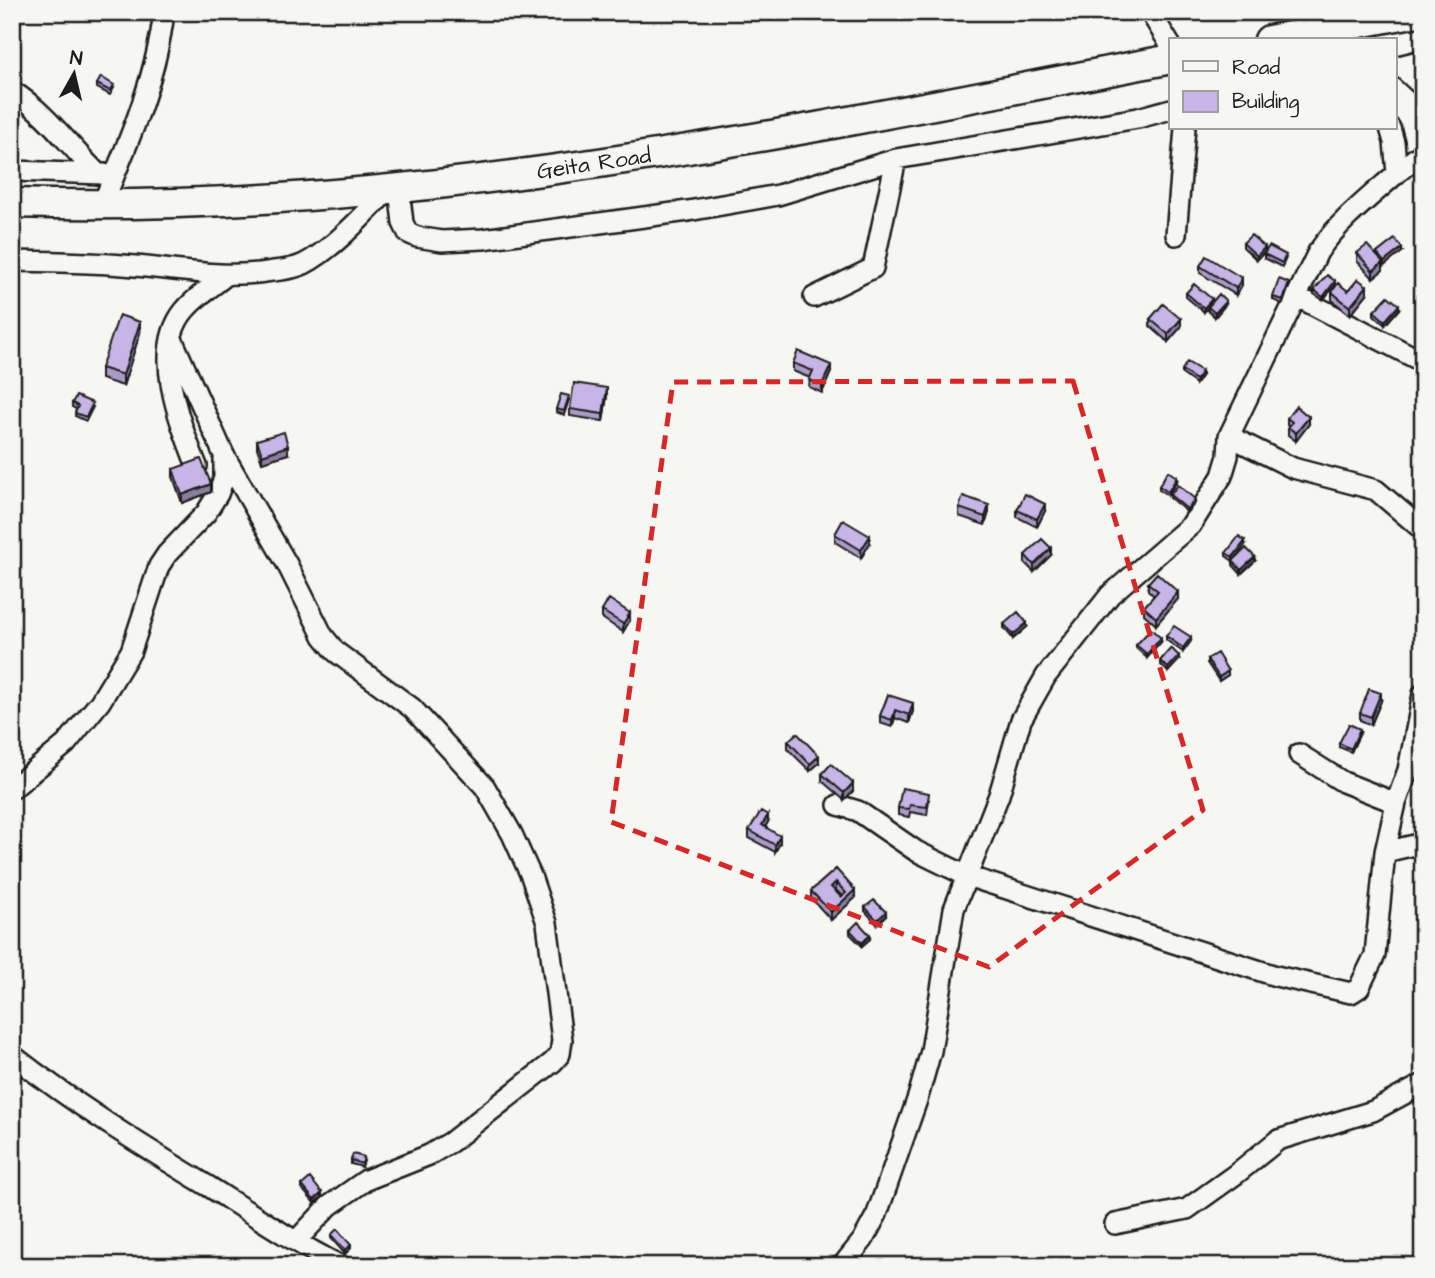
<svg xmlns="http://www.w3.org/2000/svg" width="1435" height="1278" font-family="'Architects Daughter',sans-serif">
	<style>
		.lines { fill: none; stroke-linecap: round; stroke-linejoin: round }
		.minor-casing { stroke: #1c1c1c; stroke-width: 24 }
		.highway-casing { stroke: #1c1c1c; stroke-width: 33 }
		.minor { stroke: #f6f6f2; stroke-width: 19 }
		.highway { stroke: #f6f6f2; stroke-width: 28 }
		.wall { fill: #aa9cc6; stroke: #1c1c1c; stroke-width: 2; fill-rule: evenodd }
		.shaded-wall { fill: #8b7fa1; stroke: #1c1c1c; stroke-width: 2 }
		.building { fill: #c6b5e6; stroke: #1c1c1c; stroke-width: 2; fill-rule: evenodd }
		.marked { fill: none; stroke: #d62828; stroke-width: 5; stroke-dasharray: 14 9; stroke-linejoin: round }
		.labels { text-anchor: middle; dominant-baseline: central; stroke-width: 5; stroke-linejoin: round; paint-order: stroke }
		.street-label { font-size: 23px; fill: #1c1c1c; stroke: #f6f6f2 }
	</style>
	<rect width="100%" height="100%" fill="#f6f6f2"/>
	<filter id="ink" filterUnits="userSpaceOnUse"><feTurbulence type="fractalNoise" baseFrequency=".0143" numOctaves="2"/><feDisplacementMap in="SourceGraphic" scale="14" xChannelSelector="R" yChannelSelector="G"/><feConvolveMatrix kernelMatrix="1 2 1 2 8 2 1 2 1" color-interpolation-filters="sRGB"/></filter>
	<g filter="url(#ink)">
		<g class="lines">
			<defs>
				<path id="minor" d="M1150 12 1171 46
					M1400 66 1423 87
					M1395 67 1423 60
					M12 91C47 113 69 146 98 174
					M12 171 104 174
					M1397 173 1423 152
					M399 189 403 223 408 233 417 237 442 241 483 239 688 211 778 195 896 159 1138 118 1171 109
					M102 205C128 143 156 80 164 12
					M1176 235 1185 128
					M12 261C53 262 94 262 135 266 182 270 226 279 273 271 283 270 294 269 304 264 332 250 366 213 388 190
					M1296 296 1423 362
					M814 297 873 268 896 159
					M1229 436 1293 468 1376 490 1423 530
					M224 455 287 564 323 636 336 652 412 708 485 787 512 834 531 876 547 923 562 1040 560 1054 553 1062 451 1142 429 1155 366 1180 346 1194 329 1206 296 1241
					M197 466C180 423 151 352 184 311 195 297 212 287 225 276
					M1299 754 1343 782 1396 803
					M12 789 66 744 100 702 131 651 159 566 167 554 206 513 218 494 224 478V455L172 339
					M838 805 858 811 916 851 967 876 1276 976 1351 993 1359 988 1375 955 1385 852 1396 803 1408 770 1423 694
					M1385 852 1423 843
					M12 1055C76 1105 139 1144 208 1186 252 1214 295 1243 341 1266
					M1115 1224 1187 1209 1236 1174 1278 1140 1373 1111 1423 1084
					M842 1266 863 1240 877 1214 918 1097 931 1051 954 909 999 795 1021 720 1046 676 1110 595 1191 525 1222 476 1228 456 1229 436 1318 252C1340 220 1369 198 1397 173L1394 142 1390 128"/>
				<g id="highway">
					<path d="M1269 40 1418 12"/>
					<path id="s1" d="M12 203C404 216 788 133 1171 59"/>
				</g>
			</defs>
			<!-- minor casing -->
			<use href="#minor" class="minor-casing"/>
			<!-- highway casing -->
			<use href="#highway" class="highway-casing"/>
			<!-- minor -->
			<use href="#minor" class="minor"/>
			<!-- highway -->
			<use href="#highway" class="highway"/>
		</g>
		<!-- wall -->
		<path class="wall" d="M97 84 114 88 110 95 97 88Z
			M1243 243 1265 251 1257 260 1243 247Z
			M1402 252 1384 266 1383 264V270L1373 278 1357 261V253L1377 255V253Z
			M1264 254 1286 258 1282 267 1264 258Z
			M1200 266 1242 285 1236 295 1200 273Z
			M1335 285 1323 300 1314 294V290Z
			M1289 287 1283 304 1273 300V297Z
			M1348 291 1367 294 1350 315 1332 300V292Z
			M1186 293 1212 303 1226 304 1215 317 1208 311V308L1204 312 1186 297Z
			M1399 309 1385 325 1374 315V311Z
			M1150 319 1181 327 1168 342 1150 326Z
			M140 333 123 386 101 379V368Z
			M793 363 831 372 822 393 809 387 810 378 793 371Z
			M1182 370 1202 375 1196 384 1182 374Z
			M607 396 603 421 570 416V409Z
			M569 400 564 415 556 412V409Z
			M72 403 93 407 86 421 75 416 76 409 72 407Z
			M1287 418 1309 424 1296 441 1288 435V427L1287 425Z
			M257 440 288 454 262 462 257 448Z
			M173 469 211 492 182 503 173 477Z
			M1177 481 1168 495 1159 490V486Z
			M1170 495 1195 503 1187 512 1170 498Z
			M959 508 989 512 985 525 959 516Z
			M1017 510 1045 511 1037 527 1017 517Z
			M835 534 870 543 861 558 835 542Z
			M1245 545 1233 561 1226 556V553Z
			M1025 555H1051L1034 572 1025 563Z
			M1233 561H1255L1241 574 1233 565Z
			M1148 583 1178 599 1156 625 1144 614V607L1154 596 1148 590Z
			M602 611 630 620 623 632 602 618Z
			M1004 624 1027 627 1013 639 1004 628Z
			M1166 636 1191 641 1183 652 1166 640Z
			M1161 642 1147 658 1136 648V645Z
			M1207 659 1228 675 1219 681 1207 663Z
			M1179 660 1168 672 1160 664V661Z
			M888 695 913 711 909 723 895 718 892 727 880 723V716Z
			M1381 701 1371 725 1360 720V713Z
			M1360 733 1351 752 1339 747V743Z
			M788 741 819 763 810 771 788 749Z
			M822 774 853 791 844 800 822 781Z
			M929 800 927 815 910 812 909 817 898 815V808Z
			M768 822 765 827 780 843 775 852 749 838V830Z
			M836 869 855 898 831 920 811 898V891ZM836 890 842 896 841 897 835 891Z
			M865 907 886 916 877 924 865 911Z
			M850 930 870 939 862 946 850 934Z
			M351 1160 364 1161 362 1167 351 1164Z
			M302 1185 322 1197 314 1203 302 1189Z
			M331 1235 351 1248 345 1254 331 1238Z"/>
		<!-- shaded-wall -->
		<path class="shaded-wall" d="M1265 247V251L1257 260V256Z
			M1402 248V252L1384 266V262Z
			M1383 262V270L1373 278V271Z
			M1242 278V285L1236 295V288Z
			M1335 281V285L1323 300V297Z
			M1367 286V294L1350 315V307Z
			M1212 299V303L1204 312V308Z
			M1226 301V304L1215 317V313Z
			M1399 305V309L1385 325V321Z
			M1181 319V327L1168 342V334Z
			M140 322V333L123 386V375Z
			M831 365V372L822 393V385Z
			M1202 371V375L1196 384V380Z
			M607 388V396L603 421V414Z
			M1309 417V424L1296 441V433Z
			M288 446V454L262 462V455Z
			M1177 477V481L1168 495V492Z
			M211 484V492L182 503V495Z
			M1195 499V503L1187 512V509Z
			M1045 504V511L1037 527V519Z
			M989 505V512L985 525V517Z
			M870 536V543L861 558V550Z
			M1245 541V545L1233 561V557Z
			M1051 548V555L1034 572V565Z
			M1255 557V561L1241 574V570Z
			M1178 592V599L1156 625V618Z
			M630 613V620L623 632V624Z
			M1027 623V627L1013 639V635Z
			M1191 637V641L1183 652V648Z
			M1161 638V642L1147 658V654Z
			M1179 656V660L1168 672V668Z
			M1228 671V675L1219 681V677Z
			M1381 693V701L1371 725V717Z
			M913 703V711L909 723V715Z
			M895 710V718L892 727V720Z
			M1360 729V733L1351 752V749Z
			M819 756V763L810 771V764Z
			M853 783V791L844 800V793Z
			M768 815V822L762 833V825Z
			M780 836V843L775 852V845Z
			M836 882V890L831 894V887Z
			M855 890V898L831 920V912Z
			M886 912V916L877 924V920Z
			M870 935V939L862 946V943Z
			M322 1193V1197L314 1203V1200Z
			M351 1245V1248L345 1254V1250Z"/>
		<!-- building -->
		<path class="building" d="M101 77 114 85 110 91 97 84Z
			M1251 235 1265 247 1257 256 1243 243Z
			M1395 239 1402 248 1384 262 1377 253Z
			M1367 245 1383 262 1373 271 1357 253Z
			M1269 246 1286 255 1282 263 1264 254Z
			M1206 256 1242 278 1236 288 1200 266Z
			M1327 275 1335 281 1323 297 1314 290Z
			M1279 279 1289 283 1283 300 1273 297Z
			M1358 279 1367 286 1350 307 1332 292 1338 283 1348 291Z
			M1194 284 1212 299 1204 308 1186 293Z
			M1219 294 1226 301 1215 313 1208 307Z
			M1388 296 1399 305 1385 321 1374 311Z
			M1163 304 1181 319 1168 334 1150 319Z
			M119 315 140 322 123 375 101 368Z
			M798 351 831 365 822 385 809 380 813 371 793 363Z
			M1187 362 1202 371 1196 380 1182 370Z
			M574 383 607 388 603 414 570 409Z
			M561 394 569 396 564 411 556 409Z
			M76 396 93 403 86 417 75 413 78 406 72 403Z
			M1296 406 1309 417 1296 433 1288 427 1292 422 1287 418Z
			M284 432 288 446 262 455 257 440Z
			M201 459 211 484 182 495 173 469Z
			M1168 471 1177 477 1168 492 1159 486Z
			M1178 485 1195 499 1187 509 1170 495Z
			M1025 494 1045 504 1037 519 1017 510Z
			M963 496 989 505 985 517 959 508Z
			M843 520 870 536 861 550 835 534Z
			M1239 536 1245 541 1233 557 1226 553Z
			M1042 539 1051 548 1034 565 1025 555Z
			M1246 548 1255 557 1241 570 1233 561Z
			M1157 573 1178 592 1156 618 1144 607 1158 591 1148 583Z
			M609 599 630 613 623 624 602 611Z
			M1018 612 1027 623 1013 635 1004 624Z
			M1174 626 1191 637 1183 648 1166 636Z
			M1151 629 1161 638 1147 654 1136 645Z
			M1171 648 1179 656 1168 668 1160 661Z
			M1217 653 1228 671 1219 677 1207 659Z
			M1369 689 1381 693 1371 717 1360 713Z
			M888 695 913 703 909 715 895 710 892 720 880 716Z
			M1349 724 1360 729 1351 749 1339 743Z
			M797 733 819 756 810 764 788 741Z
			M831 764 853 783 844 793 822 774Z
			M902 788 929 793 927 807 910 805 909 809 898 808Z
			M761 811 768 815 762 825 780 836 775 845 749 830Z
			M836 869 855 890 831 912 811 891ZM836 882 846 893 841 897 831 887Z
			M874 900 886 912 877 920 865 907Z
			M858 922 870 935 862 943 850 930Z
			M353 1154 364 1157 362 1164 351 1160Z
			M310 1178 322 1193 314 1200 302 1185Z
			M337 1229 351 1245 345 1250 331 1235Z"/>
	</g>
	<!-- marked area -->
	<path class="marked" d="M1073 381 1203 810 989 967 611 822 673 382Z"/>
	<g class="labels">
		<!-- street labels -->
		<g class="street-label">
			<text stroke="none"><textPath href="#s1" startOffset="584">Geita Road</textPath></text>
		</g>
	</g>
	<!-- margin -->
	<rect width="1435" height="1278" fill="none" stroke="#f6f6f2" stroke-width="42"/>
	<rect x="21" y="21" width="1393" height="1236" fill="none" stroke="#1c1c1c" stroke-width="2.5" filter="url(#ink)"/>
	<!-- legend -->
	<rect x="1169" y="38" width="228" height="91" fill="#f6f6f2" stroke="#9f9f9c" stroke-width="2"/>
	<rect x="1183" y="61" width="35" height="10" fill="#f6f6f2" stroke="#9f9f9c" stroke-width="2"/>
	<text x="1232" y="74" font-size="21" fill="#1c1c1c">Road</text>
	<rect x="1183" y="91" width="35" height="21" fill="#c6b5e6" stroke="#9f9f9c" stroke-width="2"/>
	<text x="1232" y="108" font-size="21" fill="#1c1c1c">Building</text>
	<!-- north arrow -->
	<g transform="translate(74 74) rotate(8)" stroke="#f6f6f2" stroke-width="5" paint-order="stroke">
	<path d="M0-5L12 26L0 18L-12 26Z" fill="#1c1c1c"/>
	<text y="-10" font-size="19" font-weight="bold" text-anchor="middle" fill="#1c1c1c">N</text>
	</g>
</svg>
